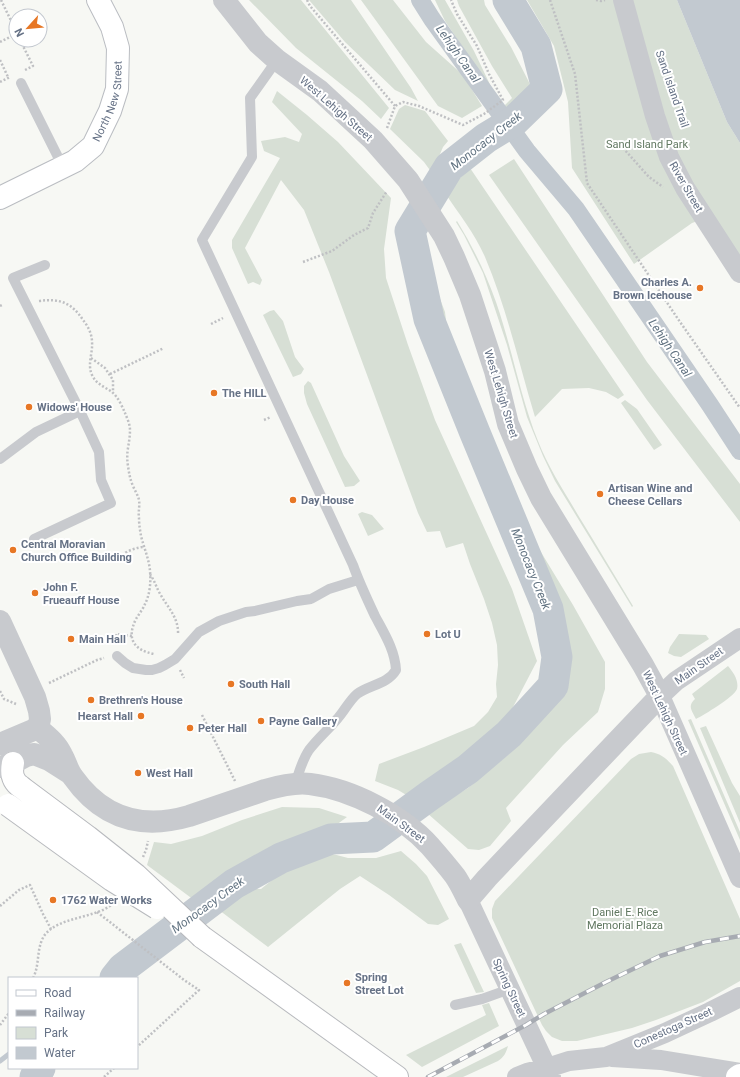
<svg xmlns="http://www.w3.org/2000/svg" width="740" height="1077" font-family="Roboto,sans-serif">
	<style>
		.green { fill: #d7dfd5 }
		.water { fill: #c2c9d0 }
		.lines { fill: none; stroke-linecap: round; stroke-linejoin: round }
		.stream { stroke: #c2c9d0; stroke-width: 5 }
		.canal { stroke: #c2c9d0; stroke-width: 18 }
		.river { stroke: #c2c9d0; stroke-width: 31 }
		.secondary-casing { stroke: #babdc2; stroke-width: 24 }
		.trunk-casing { stroke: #b8babe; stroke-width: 24 }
		.path { stroke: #bfc0c3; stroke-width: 2.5; stroke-dasharray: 2 2; stroke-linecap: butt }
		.service { stroke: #c8cace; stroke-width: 10 }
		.minor { stroke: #c8cace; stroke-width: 20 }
		.tertiary { stroke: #c8cace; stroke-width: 22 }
		.secondary { stroke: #fff; stroke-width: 22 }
		.trunk { stroke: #fff; stroke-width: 22 }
		.rail-casing { stroke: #a7abb2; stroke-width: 4.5 }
		.rail { stroke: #fff; stroke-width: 3; stroke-dasharray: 9; stroke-linecap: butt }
		.trunk-bridge-casing { stroke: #b8babe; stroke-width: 24; stroke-linecap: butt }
		.trunk-bridge { stroke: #fff; stroke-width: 22 }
		.poi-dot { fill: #e77725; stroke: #fff; stroke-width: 1.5 }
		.labels { text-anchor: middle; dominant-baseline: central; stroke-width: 4; stroke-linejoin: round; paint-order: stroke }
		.street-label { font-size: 11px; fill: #667286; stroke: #fff }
		.park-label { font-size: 11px; fill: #617861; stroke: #fff }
		.poi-label { font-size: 11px; font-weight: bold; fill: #667286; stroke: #fff; text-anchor: start }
		.water-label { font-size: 12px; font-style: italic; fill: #627382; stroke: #fff }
	</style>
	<rect width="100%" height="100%" fill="#f7f8f4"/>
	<!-- green -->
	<path class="green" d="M249 0H301L389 108 381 119 362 101 296 48Z
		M309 0H351L411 88 418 101 395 90 345 42Z
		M361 0H393L426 42 463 75 482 106 462 118 438 106Z
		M435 0H445L474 51 495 95 445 21Z
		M457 0H484L485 5 511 47 532 88 523 106 505 114 502 108 512 98 492 66 459 6Z
		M527 0H677L727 122 740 143V257L712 216 692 223 634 264 572 168 568 102 554 46Z
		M277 91 307 115 338 142 391 198 384 249 386 278 408 345 435 420 512 589 537 661 512 709 479 746 434 782 408 796 398 790 375 781 379 764 424 747 474 726 488 712 497 697 496 684 498 665 497 645 492 623 484 599 470 564 463 543 446 548 440 531 427 532 418 513 329 272 304 210 281 180 245 248 262 280 260 285 253 282 248 284 232 248V240L280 158 264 151 261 141 285 137 299 142 302 134 272 102Z
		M405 105 425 111 448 141 443 147 432 173 424 162 390 129 399 109Z
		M514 159 647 362 740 484V522L647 400 489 175Z
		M470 168 624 395 618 399 606 392 589 388 562 389 535 417C519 364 507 309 485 257 475 234 459 214 445 193Z
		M457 221C473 247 486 274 496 302 512 348 520 396 538 441 548 467 564 491 578 515 597 546 615 576 633 606L632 607 555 481 543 456 527 417 507 345 483 273 464 235 456 222Z
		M428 267 445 312 448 337 505 488 527 529 573 605 605 662V689L598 712 563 745 506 808 511 821 490 846 479 850 468 849 427 813 468 788 510 753 551 705 567 676 568 636 540 567 509 503 491 461 435 312Z
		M274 310 283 321 295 357 304 369 301 374 293 377 263 315 270 311Z
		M308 381 311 383 344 456 360 481 354 486 345 487 307 404 304 393V386Z
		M625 400 637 409 662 445 654 450 621 403Z
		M362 512 372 515 384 529 368 536 358 514Z
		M679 634 706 635 709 639 681 657 674 656 668 653 670 647Z
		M728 666C733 672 739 680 737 689 734 697 704 715 696 719 692 711 687 706 695 699L692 694Z
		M691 719 740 832V840L688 720Z
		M706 726 732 783 740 796V823L700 728Z
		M651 752C661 754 666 758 673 766L740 919V981L703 1002 656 1020 632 1028 577 1041H562L552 1037 546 1031 542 1025 492 918V909L495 901 631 759 639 754Z
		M282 807 319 808 347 817 328 831 292 842 237 869 198 903 147 865 154 842 171 844 202 836 242 820Z
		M401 851 416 864 427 876 449 919 438 925 428 924 389 895 360 876 340 889 268 947 219 910 248 889H261L287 868 325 852 348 858H376Z
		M461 943 484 992 476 993 454 945Z
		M489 1003 499 1026 422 1067 406 1055 486 1015 482 1005Z
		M508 1046C506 1053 504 1057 498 1061L463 1077H446Z"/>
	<!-- water -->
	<path class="water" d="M677 0H740V143L727 122Z"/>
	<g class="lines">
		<!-- stream -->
		<path class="stream" d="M0 1061 9 1054"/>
		<!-- canal -->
		<path class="canal" d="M420 0 432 19 527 151 576 209 710 405 740 451"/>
		<!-- river -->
		<path class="river" d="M115 978 123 968 234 884 281 858 331 839 373 837 429 796 468 769 509 734 553 686 557 657 548 609 475 433 429 319 410 231 449 167 486 138 514 121 547 89 536 46 508 0
			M35 1077 40 1068"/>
		<defs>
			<g id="secondary">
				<path id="s1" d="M0 198 75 161 93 146 110 111 117 89 118 48 112 27 98 0"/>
			</g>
			<path id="trunk" d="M13 763C11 773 12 781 21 787
				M202 937 397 1077
				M737 1077 740 1075"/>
		</defs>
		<!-- secondary casing -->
		<use href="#secondary" class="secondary-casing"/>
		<!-- trunk casing -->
		<use href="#trunk" class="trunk-casing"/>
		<!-- path -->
		<path class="path" d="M1 0 16 31
			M307 0 310 6 395 106
			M550 0 575 74 587 183 678 319 740 408
			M596 0 601 1 605 0
			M20 40 33 66 25 70
			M0 42 16 34
			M0 60 8 77
			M0 82 10 77
			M387 128 395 106 403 102 419 106 463 125 484 114 503 100 489 74 477 46 457 14 451 0
			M623 148 649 177 663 187
			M303 262 332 251 354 235 368 228 373 213 387 191
			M39 301C60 298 72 303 83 320 88 326 92 334 92 342 93 353 87 364 92 375 96 384 105 387 112 392 118 397 122 406 125 413 127 418 130 424 130 430 130 436 129 442 128 448 127 454 127 460 128 466 129 473 130 479 133 486 135 491 138 495 139 500 140 506 138 512 139 518 139 524 140 530 141 536 144 548 149 559 150 571 151 582 150 594 145 604 143 609 139 614 136 619 126 639 134 650 154 654
			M0 306 2 305
			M211 324 223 318
			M91 358 105 368 113 380V393
			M110 374 164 348
			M264 420 271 417
			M116 560C120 558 121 557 124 554 128 550 139 547 144 547
			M150 574C154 580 156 586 159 592 167 607 179 617 178 635
			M117 644 116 634 132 636
			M180 670 184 678
			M49 683 97 660 104 658
			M0 691 4 699 16 704
			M202 715 235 781
			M143 857 146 850 148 841
			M0 906 19 890 30 885 43 914 51 929
			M97 912 184 980 199 990 137 1047
			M33 978C40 965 36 949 44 936 58 916 96 919 114 903
			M0 1025 9 1013
			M104 1077 114 1068"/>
		<!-- service -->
		<path class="service" d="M277 60 250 98 252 157 202 240 353 565C359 582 367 599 375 616 384 633 395 650 396 670 388 684 369 685 357 694 349 701 345 710 338 718 329 729 318 738 309 750 302 760 299 773 295 784
			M21 83 63 167
			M0 459 36 432 80 411
			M34 539 111 503 101 480 99 452 80 411 13 278 45 265
			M117 656 125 663 133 668 146 670H152L159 668 165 665 175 659 199 632 219 621 246 612 255 611 297 601 311 599 329 589 358 580
			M455 1005 482 999 510 989"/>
		<!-- minor -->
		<path class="minor" d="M623 0 655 116 669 157 685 188 740 273
			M740 638 676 681 660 696 740 878
			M468 900 551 1077
			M612 1057 661 1060 740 1073
			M517 1077 527 1073 547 1068 569 1061 606 1057 665 1033 710 1012 740 997"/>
		<!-- tertiary -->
		<path class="tertiary" d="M0 621 35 697 39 711 40 719 38 728
			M38 728C43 733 49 737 54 743 57 746 60 751 62 755 66 762 68 771 73 777 102 818 141 830 189 816L265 790C279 786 295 782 310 784 351 789 402 815 430 846 437 854 448 867 455 876 460 883 464 892 468 900L487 878 660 696 643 665 541 498 527 469 508 424 495 371 470 295 454 257 444 236 408 180 373 140 320 91 277 60 258 43 224 0
			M0 744 38 728
			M0 767 13 763 26 756 34 754 49 760 71 774"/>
		<!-- secondary -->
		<use href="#secondary" class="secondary"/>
		<!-- trunk -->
		<use href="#trunk" class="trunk"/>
		<defs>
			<path id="rail" d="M428 1077 526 1025 544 1014 606 982 660 956 705 942 740 936"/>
		</defs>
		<!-- rail casing -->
		<use href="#rail" class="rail-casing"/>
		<!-- rail -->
		<use href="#rail" class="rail"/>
		<defs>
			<path id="trunk-bridge" d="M21 787 88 837 136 875 202 937
				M8 805 112 880 157 908"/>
		</defs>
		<!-- trunk-bridge casing -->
		<use href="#trunk-bridge" class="trunk-bridge-casing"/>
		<!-- trunk-bridge -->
		<use href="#trunk-bridge" class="trunk-bridge"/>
	</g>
	<!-- markers -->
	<g class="poi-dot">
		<circle cx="700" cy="288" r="4"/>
		<circle cx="214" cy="393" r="4"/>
		<circle cx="29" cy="407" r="4"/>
		<circle cx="600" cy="494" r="4"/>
		<circle cx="293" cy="500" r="4"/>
		<circle cx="13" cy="550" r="4"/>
		<circle cx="35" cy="593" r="4"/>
		<circle cx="427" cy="634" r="4"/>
		<circle cx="71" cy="639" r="4"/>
		<circle cx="231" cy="684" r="4"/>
		<circle cx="91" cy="700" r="4"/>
		<circle cx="141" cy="716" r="4"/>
		<circle cx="261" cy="721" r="4"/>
		<circle cx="190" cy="728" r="4"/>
		<circle cx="138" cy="773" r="4"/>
		<circle cx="53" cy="900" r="4"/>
		<circle cx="347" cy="983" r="4"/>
	</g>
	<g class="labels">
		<!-- street labels -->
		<g class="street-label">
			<text transform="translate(672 89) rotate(71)">Sand Island Trail</text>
			<text stroke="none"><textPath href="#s1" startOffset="155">North New Street</textPath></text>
			<text transform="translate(336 109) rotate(41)">West Lehigh Street</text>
			<text transform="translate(686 187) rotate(60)">River Street</text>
			<text transform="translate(501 394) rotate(73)">West Lehigh Street</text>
			<text transform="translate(699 666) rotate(-35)">Main Street</text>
			<text transform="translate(665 713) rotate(65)">West Lehigh Street</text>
			<text transform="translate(401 824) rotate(36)">Main Street</text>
			<text transform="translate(509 988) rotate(65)">Spring Street</text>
			<text transform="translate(673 1028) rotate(-24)">Conestoga Street</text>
		</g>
		<!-- park labels -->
		<g class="park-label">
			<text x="647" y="144">Sand Island Park</text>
			<text x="625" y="912">Daniel E. Rice<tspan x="625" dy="13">Memorial Plaza</tspan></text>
		</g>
		<!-- poi labels -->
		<g class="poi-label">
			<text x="692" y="282" text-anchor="end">Charles A.<tspan x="692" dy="13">Brown Icehouse</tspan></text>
			<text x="222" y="393">The HILL</text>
			<text x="37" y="407">Widows' House</text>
			<text x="608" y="488">Artisan Wine and<tspan x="608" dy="13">Cheese Cellars</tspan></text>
			<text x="301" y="500">Day House</text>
			<text x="21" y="544">Central Moravian<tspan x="21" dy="13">Church Office Building</tspan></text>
			<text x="43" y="587">John F.<tspan x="43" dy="13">Frueauff House</tspan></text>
			<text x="435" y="634">Lot U</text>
			<text x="79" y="639">Main Hall</text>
			<text x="239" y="684">South Hall</text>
			<text x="99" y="700">Brethren's House</text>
			<text x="133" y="716" text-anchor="end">Hearst Hall</text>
			<text x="269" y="721">Payne Gallery</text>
			<text x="198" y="728">Peter Hall</text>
			<text x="146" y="773">West Hall</text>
			<text x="61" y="900">1762 Water Works</text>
			<text x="355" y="977">Spring<tspan x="355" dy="13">Street Lot</tspan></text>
		</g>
		<!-- water labels -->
		<g class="water-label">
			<text transform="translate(458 54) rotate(55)">Lehigh Canal</text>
			<text transform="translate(486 141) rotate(-38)">Monocacy Creek</text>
			<text transform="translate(670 348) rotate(56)">Lehigh Canal</text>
			<text transform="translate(531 569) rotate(68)">Monocacy Creek</text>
			<text transform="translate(208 905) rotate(-36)">Monocacy Creek</text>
		</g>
	</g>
	<!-- legend -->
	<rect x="8" y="977" width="130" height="92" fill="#ffffff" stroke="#c2c7cf"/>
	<rect x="16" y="990" width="20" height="6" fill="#ffffff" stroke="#c2c7cf"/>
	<text x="44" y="997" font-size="12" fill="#667286">Road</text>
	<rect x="16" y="1010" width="20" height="6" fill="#a7abb2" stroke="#c2c7cf"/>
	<text x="44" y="1017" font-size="12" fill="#667286">Railway</text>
	<rect x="16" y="1027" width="20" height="12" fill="#d7dfd5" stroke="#c2c7cf"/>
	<text x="44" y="1037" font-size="12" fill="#667286">Park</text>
	<rect x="16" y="1047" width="20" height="12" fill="#c2c9d0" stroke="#c2c7cf"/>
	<text x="44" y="1057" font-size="12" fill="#667286">Water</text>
	<!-- north arrow -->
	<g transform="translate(28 28) rotate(243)"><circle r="19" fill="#ffffff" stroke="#c2c7cf"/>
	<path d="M0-3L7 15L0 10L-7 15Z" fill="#e77725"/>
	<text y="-6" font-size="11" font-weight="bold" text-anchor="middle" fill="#667286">N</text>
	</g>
</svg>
